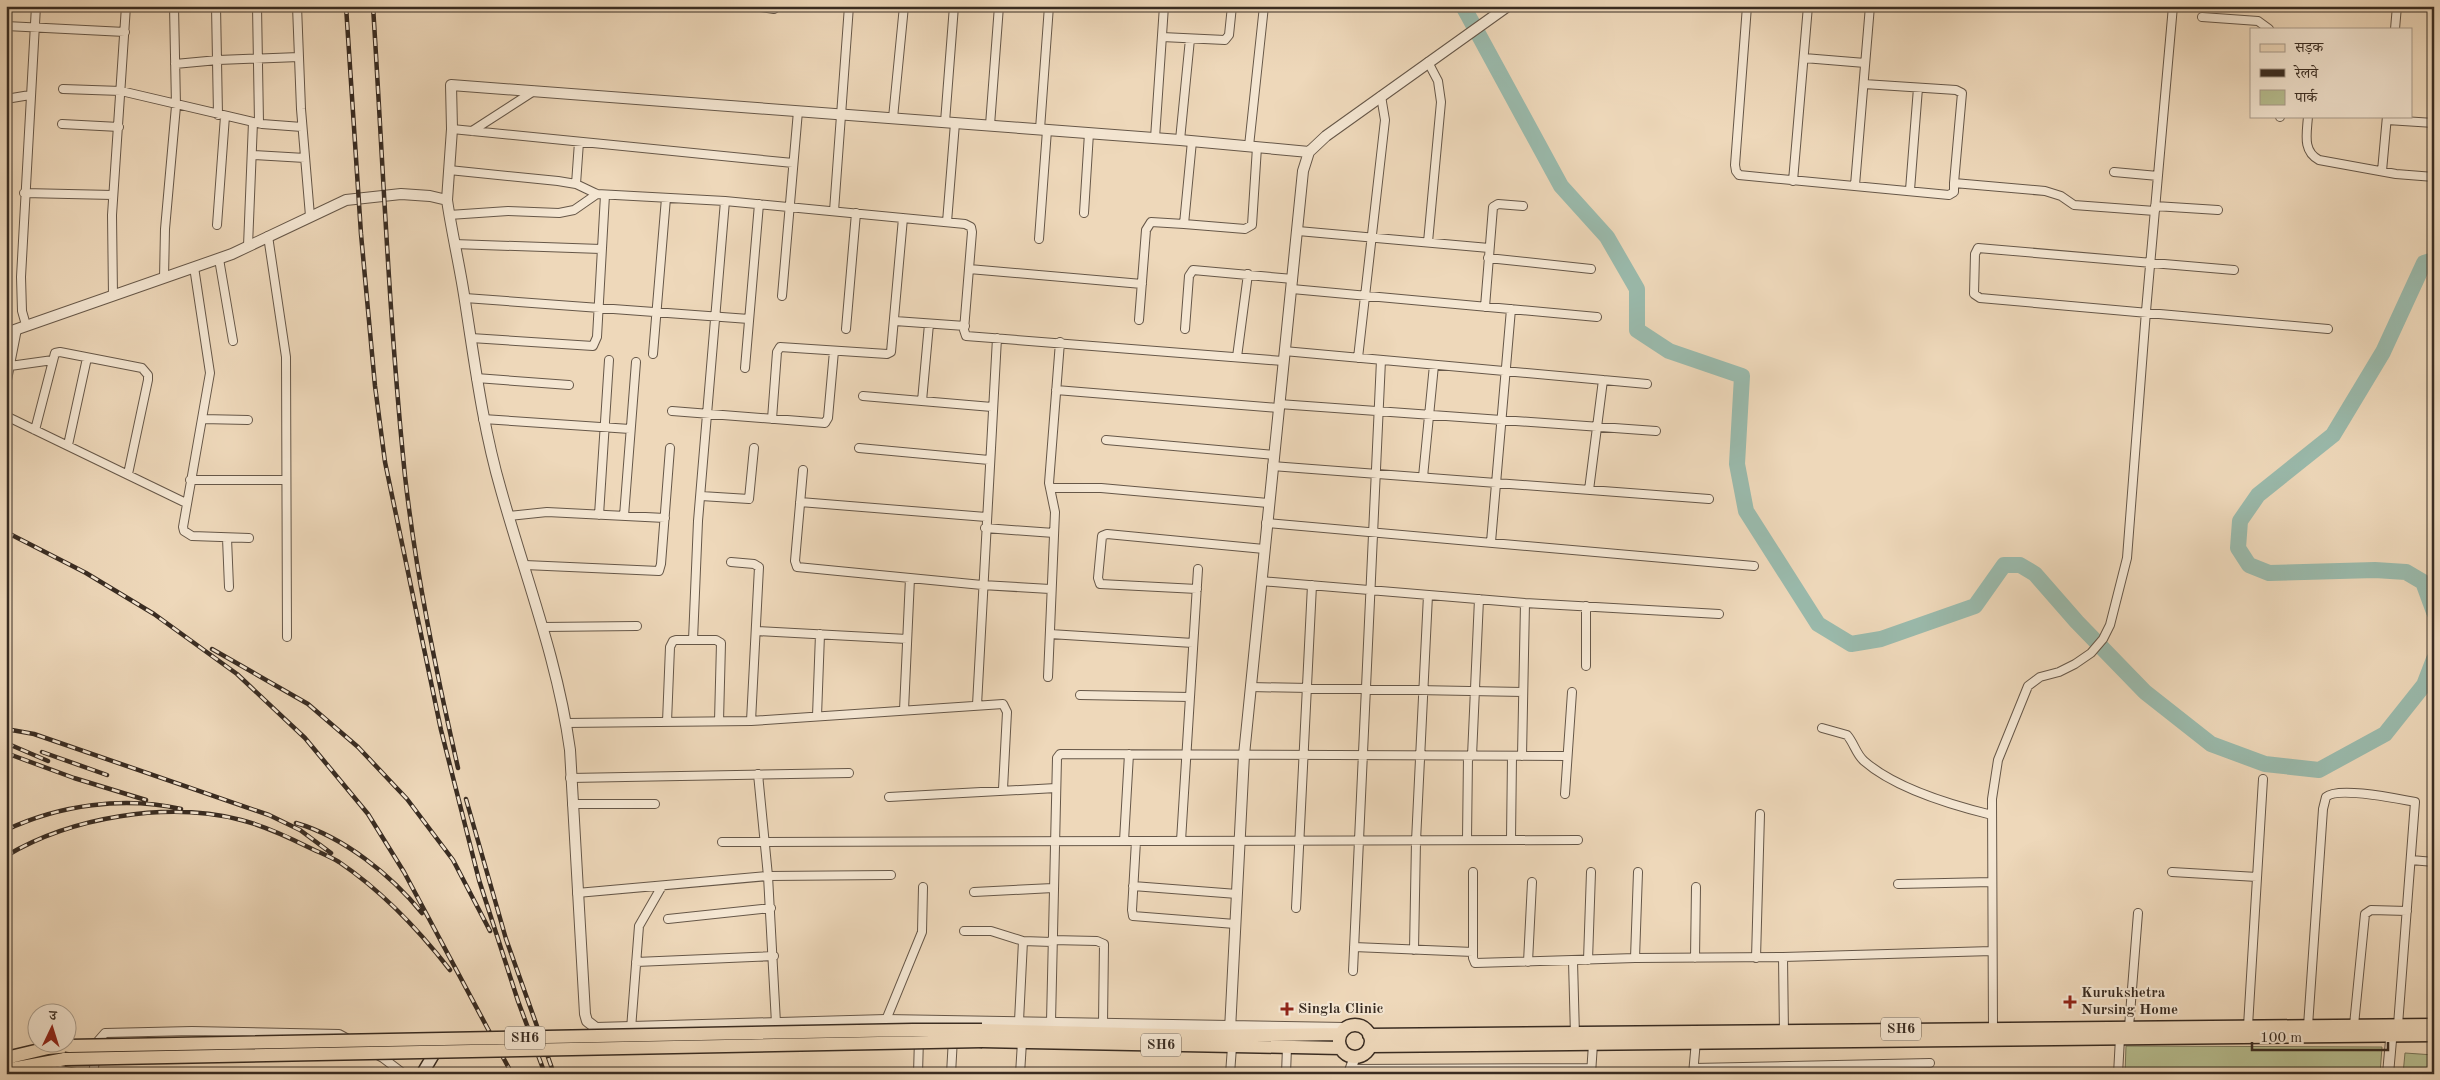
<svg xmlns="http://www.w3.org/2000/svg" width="2440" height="1080" font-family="'Old Standard TT','Noto Serif Devanagari',serif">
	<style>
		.green { fill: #b7bf91; stroke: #78765a }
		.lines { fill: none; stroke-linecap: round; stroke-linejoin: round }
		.river { stroke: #9abaac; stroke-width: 16 }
		.minor-casing { stroke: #665748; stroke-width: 10 }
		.tertiary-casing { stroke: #665748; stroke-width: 12 }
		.secondary-casing { stroke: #392c22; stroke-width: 14 }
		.primary-casing { stroke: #392c22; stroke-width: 15 }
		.minor { stroke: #f4e6d2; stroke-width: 8 }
		.tertiary { stroke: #f4e6d2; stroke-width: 10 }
		.secondary { stroke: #f4e6d2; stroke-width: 11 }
		.primary { stroke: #eed8ba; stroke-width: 12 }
		.rail-casing { stroke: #392c22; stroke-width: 4.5 }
		.rail { stroke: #f4e6d2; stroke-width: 2.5; stroke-dasharray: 8; stroke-linecap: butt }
		.primary-bridge-casing { stroke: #392c22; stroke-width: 15; stroke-linecap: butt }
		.primary-bridge { stroke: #eed8ba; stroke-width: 12 }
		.poi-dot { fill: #8f2418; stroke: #f4e6d2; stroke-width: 2 }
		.labels { text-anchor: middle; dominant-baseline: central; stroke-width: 4; stroke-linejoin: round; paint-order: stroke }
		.shield { fill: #f4e6d2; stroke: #716457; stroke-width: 1 }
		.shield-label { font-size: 14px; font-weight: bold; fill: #392c22 }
		.poi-label { font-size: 15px; font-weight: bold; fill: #392c22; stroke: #f4e6d2; text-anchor: start }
	</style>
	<rect width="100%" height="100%" fill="#eed8ba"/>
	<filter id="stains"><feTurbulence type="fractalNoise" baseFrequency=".004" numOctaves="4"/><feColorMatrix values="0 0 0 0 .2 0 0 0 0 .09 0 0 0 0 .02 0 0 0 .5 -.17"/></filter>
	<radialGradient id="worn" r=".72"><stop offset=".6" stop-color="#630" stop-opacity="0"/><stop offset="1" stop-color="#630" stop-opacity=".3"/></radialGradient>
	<!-- green -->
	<path class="green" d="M2126 1046 2382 1047 2380 1074H2125Z
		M2405 1053 2434 1055V1074H2403Z"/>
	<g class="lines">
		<!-- river -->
		<path class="river" d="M1463 6 1561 186 1607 237 1637 289V330L1669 351 1742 376 1737 464 1746 511 1818 624 1851 644 1881 639 1975 606 2004 565H2020L2035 574 2077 622 2145 692 2211 744 2265 764 2319 770 2385 734 2424 685 2434 659
			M2434 260 2424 263 2383 352 2333 435 2258 495 2240 521 2238 548 2249 565 2269 573 2375 570 2406 572 2423 582 2434 612"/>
		<defs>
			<path id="minor" d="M216 6 218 115
				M257 6 259 123
				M297 6 301 109 310 216
				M753 6 774 9 778 6
				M1747 6 1735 165 1736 171 1739 175 1949 195 1954 192V183L2045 191 2061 196 2074 205 2155 211
				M2202 17 2258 21 2269 29
				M6 26 125 32
				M2395 29 2397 6
				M1162 37 1225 40 1229 35 1232 6
				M1804 58 1865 63
				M175 64 218 60 299 57
				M1864 84 1956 90 1962 93 1954 183
				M63 89 121 91 262 124 302 127
				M6 99 30 95
				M2308 116C2307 133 2302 151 2319 160L2396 174 2434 177
				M2280 117V116
				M893 118 904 6
				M2387 120 2434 123
				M945 122 954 6
				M62 124 119 127
				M990 125 999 6
				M452 129 793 163
				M1040 129 1049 6
				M472 131 534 91
				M1155 138 1164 6
				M1180 140 1190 39
				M1249 146 1264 6
				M252 155 305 158
				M449 170 558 181 576 184 597 194 725 201 965 224 971 227 972 232 964 330 966 336 1283 361
				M2382 171 2387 116
				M2114 172 2158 176
				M1793 181 1808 6
				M576 184 579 142
				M1855 185 1870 6
				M1910 190 1918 88
				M24 193 113 195
				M2155 206 2218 210
				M834 211 849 6
				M1084 213 1089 133
				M449 215 508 211 559 213 574 210 597 194
				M947 222 955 123
				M1184 224 1245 229 1252 225 1257 147
				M217 225 225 116
				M1298 231 1489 248
				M268 236 286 357 287 637
				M1039 239 1047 130
				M1428 242 1441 102 1438 81 1428 62
				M454 244 601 249
				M248 246 253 122
				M1488 258 1591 269
				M219 259 233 341
				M194 267 210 373 183 527 184 531 192 536 249 538
				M969 269 1142 284
				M2234 270 1978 248 1975 254 1974 294 1980 298 2328 329
				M164 278 165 229 176 106 174 6
				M1292 289 1597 317
				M113 296 112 215 126 6
				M782 296 798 111
				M465 298 749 319
				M1485 307 1493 207 1498 204 1523 206
				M1139 320 1146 230 1151 222 1184 224 1192 141
				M895 321 965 326
				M26 325 22 311 21 277 36 6
				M846 329 856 213
				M1185 329 1189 276 1193 270 1293 279
				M471 338 593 346 597 337 605 195
				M1284 351 1647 384
				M653 354 666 198
				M1237 357 1248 274
				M1358 358 1385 120 1381 96
				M10 366 53 360
				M745 368 759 204
				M476 378 569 385
				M6 385 17 329
				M1056 390 1278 408
				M863 396 992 407
				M922 401 929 324
				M1279 404 1656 431
				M672 411 825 423 828 418 834 351
				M6 416 186 503
				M202 419 248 420
				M483 419 630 429
				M772 419 777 352 780 347 887 354 891 352 903 218
				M35 430 55 353 60 352 142 368 148 375V380L128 474
				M1106 440 1274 455
				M68 445 87 358
				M859 448 989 460
				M1272 466 1709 499
				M803 470 795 561 797 567 982 585 1050 589
				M1423 477 1434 365
				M190 480H286
				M1050 488H1101L1268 503
				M1589 490 1603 380
				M701 496 749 499 754 448
				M800 502 986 517
				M599 515 609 360
				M509 516 547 512 665 518
				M624 516 636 362
				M1266 523 1754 566
				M985 528 1054 533
				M227 538 229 587
				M1491 542 1511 309
				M731 562 754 564 759 567 751 721
				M525 565 659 571 661 564 670 448
				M1261 581 1525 603 1719 614
				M1197 589 1100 584 1098 578 1102 536 1107 534 1264 549
				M543 627 637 626
				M757 631 907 639
				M1050 634 1193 643
				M693 640 698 521 725 201
				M1586 666V606
				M1048 677 1055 512 1049 483 1060 342
				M1250 687 1523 692
				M1080 695 1190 697
				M977 705 997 338
				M904 710 910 578
				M817 716 820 634
				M667 722 670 647 673 641 676 640H716L721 643 719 721
				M566 723 751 721 1003 704 1007 712 1003 789
				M1822 728 1847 735C1854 743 1856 754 1864 761 1896 789 1951 805 1992 815
				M1472 756 1479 599
				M1522 756 1525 603
				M758 774 768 876 776 1023
				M570 778 849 773
				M1565 794 1572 692
				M889 797 1056 788
				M572 804H655
				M1467 840 1468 756
				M1511 840 1512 756
				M1124 841 1129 754
				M1136 841 1132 910 1133 916 1235 924
				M1181 841 1198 569
				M722 842 1578 840
				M2411 860 2434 862
				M1473 872V958L1475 963 1635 958 1783 957 1784 1034
				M2172 872 2257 877
				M1898 884 1992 882
				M1133 886 1237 894
				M974 892 1053 888
				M577 893 768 876 891 875
				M1296 908 1312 585
				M668 919 771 908
				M964 931H991L1023 941 1052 942
				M1052 940 1097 941 1104 944 1103 1023
				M1354 947 1473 952
				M1414 950 1416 841 1428 595
				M1783 957 1992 951
				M1635 958 1638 872
				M1695 958 1696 887
				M1756 958 1760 814
				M1588 960 1591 872
				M1573 961 1575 1036
				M636 962 774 956
				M1528 962 1532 882
				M1353 971 1381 360
				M886 1020 922 932 923 887
				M1019 1021 1023 941
				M1051 1022 1057 758 1060 754 1567 756
				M2354 1025 2365 914 2371 910 2407 911
				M2248 1026 2263 779
				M2308 1026 2323 809 2326 797C2338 786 2398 799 2415 802L2398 1025
				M2129 1027 2138 913
				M631 1029 639 926 662 886
				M1993 1033 1992 799 1998 760 2028 686 2040 677 2059 672 2075 664 2091 653 2103 639 2110 625 2127 558 2146 311 2173 6
				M1694 1068 1930 1063
				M1351 1069 1591 1068
				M34 1074 60 1070 81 1074
				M93 1074 98 1041 105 1033 192 1031 339 1034 383 1058 404 1074
				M918 1074 919 1038
				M951 1074 953 1038
				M1020 1074 1022 1042
				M1230 1074 1232 1047
				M1286 1074 1287 1047
				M1591 1074 1593 1044
				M1693 1074 1696 1041
				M2118 1074 2120 1038"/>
			<path id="tertiary" d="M447 200 452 129 451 85 1180 140 1309 152
				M6 333 232 254 346 200 401 194 430 196 447 200C452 234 460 267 465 301 475 365 483 428 501 490 525 576 558 661 570 750L585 1014 587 1021 596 1028 886 1020 1346 1028
				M1230 1030 1244 755 1303 171 1309 152 1326 136 1508 6
				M1349 1074 1355 1056
				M2388 1074 2392 1029"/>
			<path id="secondary" d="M422 1074 435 1052"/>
			<path id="primary" d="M1339 1041a16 16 0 1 1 32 0a16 16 0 1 1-32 0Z
				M982 1030 1206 1036 1340 1034
				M1369 1035 2434 1025
				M982 1041 1341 1048
				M1370 1046 2434 1035
				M6 1058 48 1048 69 1046
				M6 1070 65 1059"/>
		</defs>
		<!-- minor casing -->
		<use href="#minor" class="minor-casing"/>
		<!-- tertiary casing -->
		<use href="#tertiary" class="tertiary-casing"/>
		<!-- secondary casing -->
		<use href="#secondary" class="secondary-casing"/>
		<!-- primary casing -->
		<use href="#primary" class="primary-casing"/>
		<!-- minor -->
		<use href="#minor" class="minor"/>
		<!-- tertiary -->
		<use href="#tertiary" class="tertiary"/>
		<!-- secondary -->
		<use href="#secondary" class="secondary"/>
		<!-- primary -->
		<use href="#primary" class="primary"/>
		<defs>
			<path id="rail" d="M346 6 361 234 375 386 385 462 441 730 479 880 518 1001 545 1074
				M373 6C383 163 389 320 405 476 416 574 436 671 458 768
				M6 532 86 573 154 614 237 674 305 738 368 814 404 872 512 1074
				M212 649 308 704 358 747 407 799 453 860 490 931
				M6 729 34 734 269 815 300 830 331 853
				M6 743 48 761
				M42 752 107 775
				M6 753 74 778 146 800
				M466 799 506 939 554 1074
				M296 823C344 837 391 875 422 913
				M6 830C59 805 124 796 181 809
				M6 856C71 817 167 801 241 820 265 826 286 836 308 847 318 852 329 856 339 862 382 891 418 929 450 970"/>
		</defs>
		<!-- rail casing -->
		<use href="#rail" class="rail-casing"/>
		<!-- rail -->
		<use href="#rail" class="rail"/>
		<defs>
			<path id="primary-bridge" d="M69 1046 913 1030H982
				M65 1059 982 1041"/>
		</defs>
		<!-- primary-bridge casing -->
		<use href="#primary-bridge" class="primary-bridge-casing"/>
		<!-- primary-bridge -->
		<use href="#primary-bridge" class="primary-bridge"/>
	</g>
	<!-- markers -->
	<g class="poi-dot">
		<path d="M2067.5 994.5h5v5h5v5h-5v5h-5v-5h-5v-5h5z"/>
		<path d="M1284.5 1001.5h5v5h5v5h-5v5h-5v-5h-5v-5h5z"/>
	</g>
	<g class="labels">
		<!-- shield labels -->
		<g class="shield">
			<rect x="1881" y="1017.5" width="40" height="23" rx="4"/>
			<rect x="505" y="1026.5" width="40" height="23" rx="4"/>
			<rect x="1141" y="1033.5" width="40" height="23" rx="4"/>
		</g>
		<g class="shield-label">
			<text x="1901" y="1029">SH6</text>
			<text x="525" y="1038">SH6</text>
			<text x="1161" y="1045">SH6</text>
		</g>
		<!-- poi labels -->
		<g class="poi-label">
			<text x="2081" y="993">Kurukshetra<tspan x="2081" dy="17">Nursing Home</tspan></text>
			<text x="1298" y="1009">Singla Clinic</text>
		</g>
	</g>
	<!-- margin -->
	<rect width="2440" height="1080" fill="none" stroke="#eed8ba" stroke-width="25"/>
	<rect x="8" y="8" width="2425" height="1065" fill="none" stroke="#392c22" stroke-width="2.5"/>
	<rect x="12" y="12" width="2415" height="1055" fill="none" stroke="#392c22"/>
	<!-- legend -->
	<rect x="2250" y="28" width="162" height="90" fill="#f4e6d2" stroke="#a99c8c"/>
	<rect x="2260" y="44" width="25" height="8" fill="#eed8ba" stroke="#a99c8c"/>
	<text x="2295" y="52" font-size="15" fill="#392c22">सड़क</text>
	<rect x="2260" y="69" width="25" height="8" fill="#392c22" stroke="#a99c8c"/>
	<text x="2295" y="78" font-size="15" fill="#392c22">रेलवे</text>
	<rect x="2260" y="90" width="25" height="15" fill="#b7bf91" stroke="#a99c8c"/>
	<text x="2295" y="102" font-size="15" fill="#392c22">पार्क</text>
	<!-- north arrow -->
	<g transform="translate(52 1028) rotate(4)"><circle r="24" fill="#f4e6d2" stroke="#a99c8c"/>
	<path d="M0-4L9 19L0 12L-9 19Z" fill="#8f2418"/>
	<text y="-8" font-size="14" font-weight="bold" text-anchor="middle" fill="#392c22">उ</text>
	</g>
	<!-- scale -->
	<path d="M2252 1042v8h136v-8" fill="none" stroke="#392c22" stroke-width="2.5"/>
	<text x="2260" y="1042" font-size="15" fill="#392c22" stroke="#f4e6d2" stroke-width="4" paint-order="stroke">100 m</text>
	<rect width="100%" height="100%" filter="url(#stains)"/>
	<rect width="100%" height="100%" fill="url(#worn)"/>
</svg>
